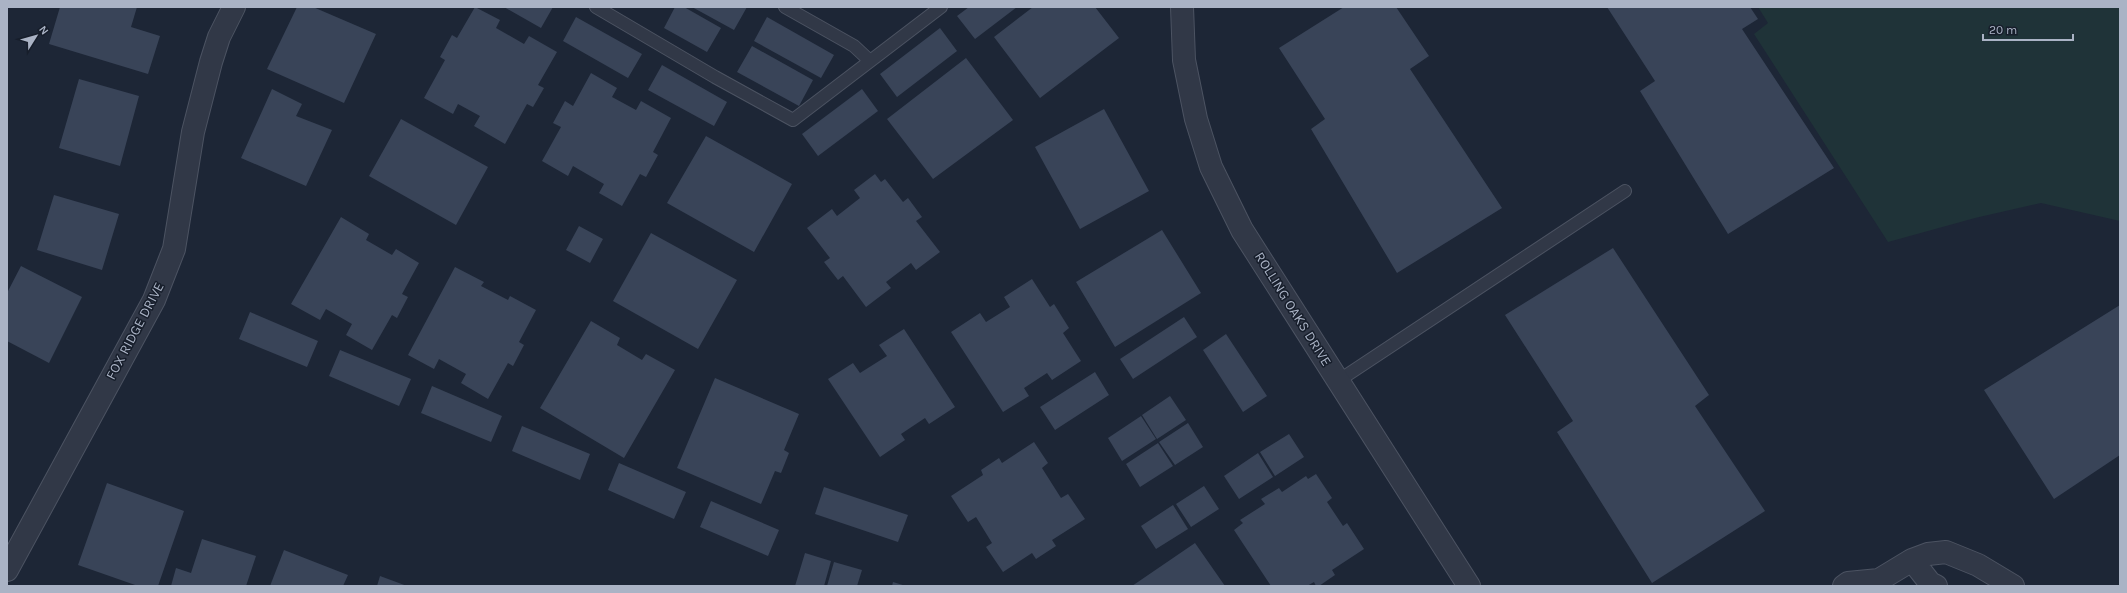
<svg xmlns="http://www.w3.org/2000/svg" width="2127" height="593" font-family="Karla,sans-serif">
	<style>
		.green { fill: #1f3338 }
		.building { fill: #394458 }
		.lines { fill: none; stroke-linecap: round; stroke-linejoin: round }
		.service-casing { stroke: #4c5362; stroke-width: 14 }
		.minor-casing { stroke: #4c5362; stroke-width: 24 }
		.tertiary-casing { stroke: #4c5362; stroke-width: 24 }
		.service { stroke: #313847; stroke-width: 12 }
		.minor { stroke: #313847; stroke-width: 22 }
		.tertiary { stroke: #313847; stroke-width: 22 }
		.labels { text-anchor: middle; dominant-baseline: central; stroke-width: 3; stroke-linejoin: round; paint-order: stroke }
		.street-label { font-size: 14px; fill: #aab3c5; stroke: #171e2b }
	</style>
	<rect width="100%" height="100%" fill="#1d2636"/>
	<!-- green -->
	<path class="green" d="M1758 7H2120V221L2041 203 1975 218 1888 242 1754 34 1768 23Z"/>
	<!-- building -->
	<path class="building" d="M60 7H137L131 27 160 36 148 74 49 44Z
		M297 7H313L376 34 344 103 267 69Z
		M475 7 500 20 496 28 524 44 529 36 557 52 538 85 544 88 533 107 527 104 505 144 474 126 480 116 458 104 453 114 424 98 445 60 440 57 452 35 457 38Z
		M504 7H553L541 28Z
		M675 7H684L721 28 707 52 664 28Z
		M692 7H747L734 30Z
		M969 7H1017L975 39 957 16Z
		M1033 7H1095L1119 38 1040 98 994 37Z
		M1344 7H1396L1429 56 1410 69 1502 208 1397 273 1311 129 1325 119 1279 48Z
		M1607 7H1750L1758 19 1742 29 1834 168 1728 234 1640 91 1655 81Z
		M576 17 642 54 628 78 563 41Z
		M767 17 834 55 821 78 754 41Z
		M940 28 957 51 897 97 880 74Z
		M752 46 813 80 799 106 737 72Z
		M966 58 1013 120 933 179 887 119Z
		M662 65 727 102 714 126 648 90Z
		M591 73 617 88 612 97 636 110 641 101 671 118 653 152 658 155 646 177 640 174 622 206 599 193 604 184 573 166 568 176 542 161 561 127 553 123 565 101 573 106Z
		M79 79 139 96 120 166 59 148Z
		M272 89 302 104 296 116 332 130 306 186 241 158Z
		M862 89 878 111 818 156 802 134Z
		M1104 109 1149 191 1080 229 1035 147Z
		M401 119 488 167 456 225 369 176Z
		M706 136 792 184 754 252 667 203Z
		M875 174 881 182 885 179 903 202 908 198 922 217 916 221 940 252 916 270 911 263 886 282 891 288 866 307 843 276 838 280 824 262 830 258 807 228 832 209 837 216 860 198 854 190Z
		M54 195 119 214 102 270 37 250Z
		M341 217 369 234 366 240 392 255 396 249 419 263 402 294 408 297 397 318 392 315 372 350 346 335 352 324 326 309 320 320 291 304Z
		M579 226 603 239 590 263 566 250Z
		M1162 230 1201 293 1115 347 1076 282Z
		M651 233 737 280 698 349 613 301Z
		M1613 248 1709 395 1695 406 1765 511 1652 583 1557 432 1573 421 1505 315Z
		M21 266 82 297 49 363 7 341V293Z
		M455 267 484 282 481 286 508 300 510 296 536 310 519 342 524 345 513 366 508 363 488 399 461 383 466 374 439 359 434 369 408 355Z
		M1032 279 1050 307 1054 304 1069 328 1063 333 1081 361 1052 380 1047 373 1024 388 1029 396 1003 412 951 332 980 313 986 322 1010 307 1004 297Z
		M2120 305V455L2054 499 1984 390Z
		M250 312 318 341 307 367 239 339Z
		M1184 317 1197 337 1133 379 1120 359Z
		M591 321 620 338 617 345 642 360 646 354 675 370 624 458 540 408Z
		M904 329 955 407 929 424 925 418 901 434 905 440 880 457 828 379 853 363 860 373 887 356 879 345Z
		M1226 334 1267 396 1243 412 1203 350Z
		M340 350 411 379 399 406 329 376Z
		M1095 372 1109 395 1055 430 1040 407Z
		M715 378 799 414 784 450 789 453 781 473 775 471 761 504 677 468Z
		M432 386 502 416 491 442 421 413Z
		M1170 396 1186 420 1157 439 1142 415Z
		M1141 416 1156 439 1122 461 1108 438Z
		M1188 423 1203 447 1175 465 1159 442Z
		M522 426 590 454 580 480 512 451Z
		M1289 434 1304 457 1275 476 1260 452Z
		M1034 442 1048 463 1042 468 1061 498 1068 494 1085 519 1052 540 1056 546 1036 559 1032 553 1003 572 986 547 992 543 976 517 968 522 951 496 983 475 981 470 999 458 1002 463Z
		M1158 443 1173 466 1140 487 1126 464Z
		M1258 453 1273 477 1239 499 1224 476Z
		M619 463 686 492 674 519 608 490Z
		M1316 474 1332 498 1327 502 1343 526 1347 523 1364 549 1332 570 1335 575 1319 586H1316L1314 582 1307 586H1271L1234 530 1243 523 1240 520 1265 504 1261 499 1279 488 1282 492 1306 476 1308 479Z
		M107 483 184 511 158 586H138L78 565Z
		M1204 486 1219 509 1191 527 1176 504Z
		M824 487 908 515 898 542 815 514Z
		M711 501 779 530 768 556 700 527Z
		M1173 505 1188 529 1156 549 1141 526Z
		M202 539 256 556 246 586H171L176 568 191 573Z
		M1195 543 1225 586H1132Z
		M284 550 348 575 343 586H270Z
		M805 553 831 561 824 586H795Z
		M834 562 862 570 857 586H827Z
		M380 576 407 586H377Z
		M893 582 906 586H892Z"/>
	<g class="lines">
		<defs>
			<path id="service" d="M596 7 715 77 793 120 941 7
				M785 7 854 46 870 61
				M1338 381 1625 191"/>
			<path id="minor" d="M7 570 154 300 174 249 193 132 211 62 219 37 234 7"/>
			<path id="tertiary" d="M1182 7 1184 60 1196 119 1211 167 1242 230 1469 586
				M1912 560 1930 583 1936 586
				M1844 586 1848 583 1879 580 1912 560 1928 554 1946 552 1978 565 2013 586"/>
		</defs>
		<!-- service casing -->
		<use href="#service" class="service-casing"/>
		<!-- minor casing -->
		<use href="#minor" class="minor-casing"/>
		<!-- tertiary casing -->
		<use href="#tertiary" class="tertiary-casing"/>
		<!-- service -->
		<use href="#service" class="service"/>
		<!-- minor -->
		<use href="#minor" class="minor"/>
		<!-- tertiary -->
		<use href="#tertiary" class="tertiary"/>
	</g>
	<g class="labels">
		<!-- street labels -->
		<g class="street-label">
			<text transform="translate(1293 309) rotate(58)">ROLLING OAKS DRIVE</text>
			<text transform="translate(135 331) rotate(-62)">FOX RIDGE DRIVE</text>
		</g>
	</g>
	<!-- border -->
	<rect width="2127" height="593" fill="none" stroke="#aab3c5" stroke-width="16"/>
	<!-- north arrow -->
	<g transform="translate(36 36) rotate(53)" stroke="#171e2b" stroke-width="3" paint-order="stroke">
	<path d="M0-3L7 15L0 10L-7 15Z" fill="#aab3c5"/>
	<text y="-6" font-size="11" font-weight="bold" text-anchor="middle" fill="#aab3c5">N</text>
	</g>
	<!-- scale -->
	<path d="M1983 34v6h90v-6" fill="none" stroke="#aab3c5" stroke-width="2"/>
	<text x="1989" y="34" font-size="12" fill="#aab3c5" stroke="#171e2b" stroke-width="3" paint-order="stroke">20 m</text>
</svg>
